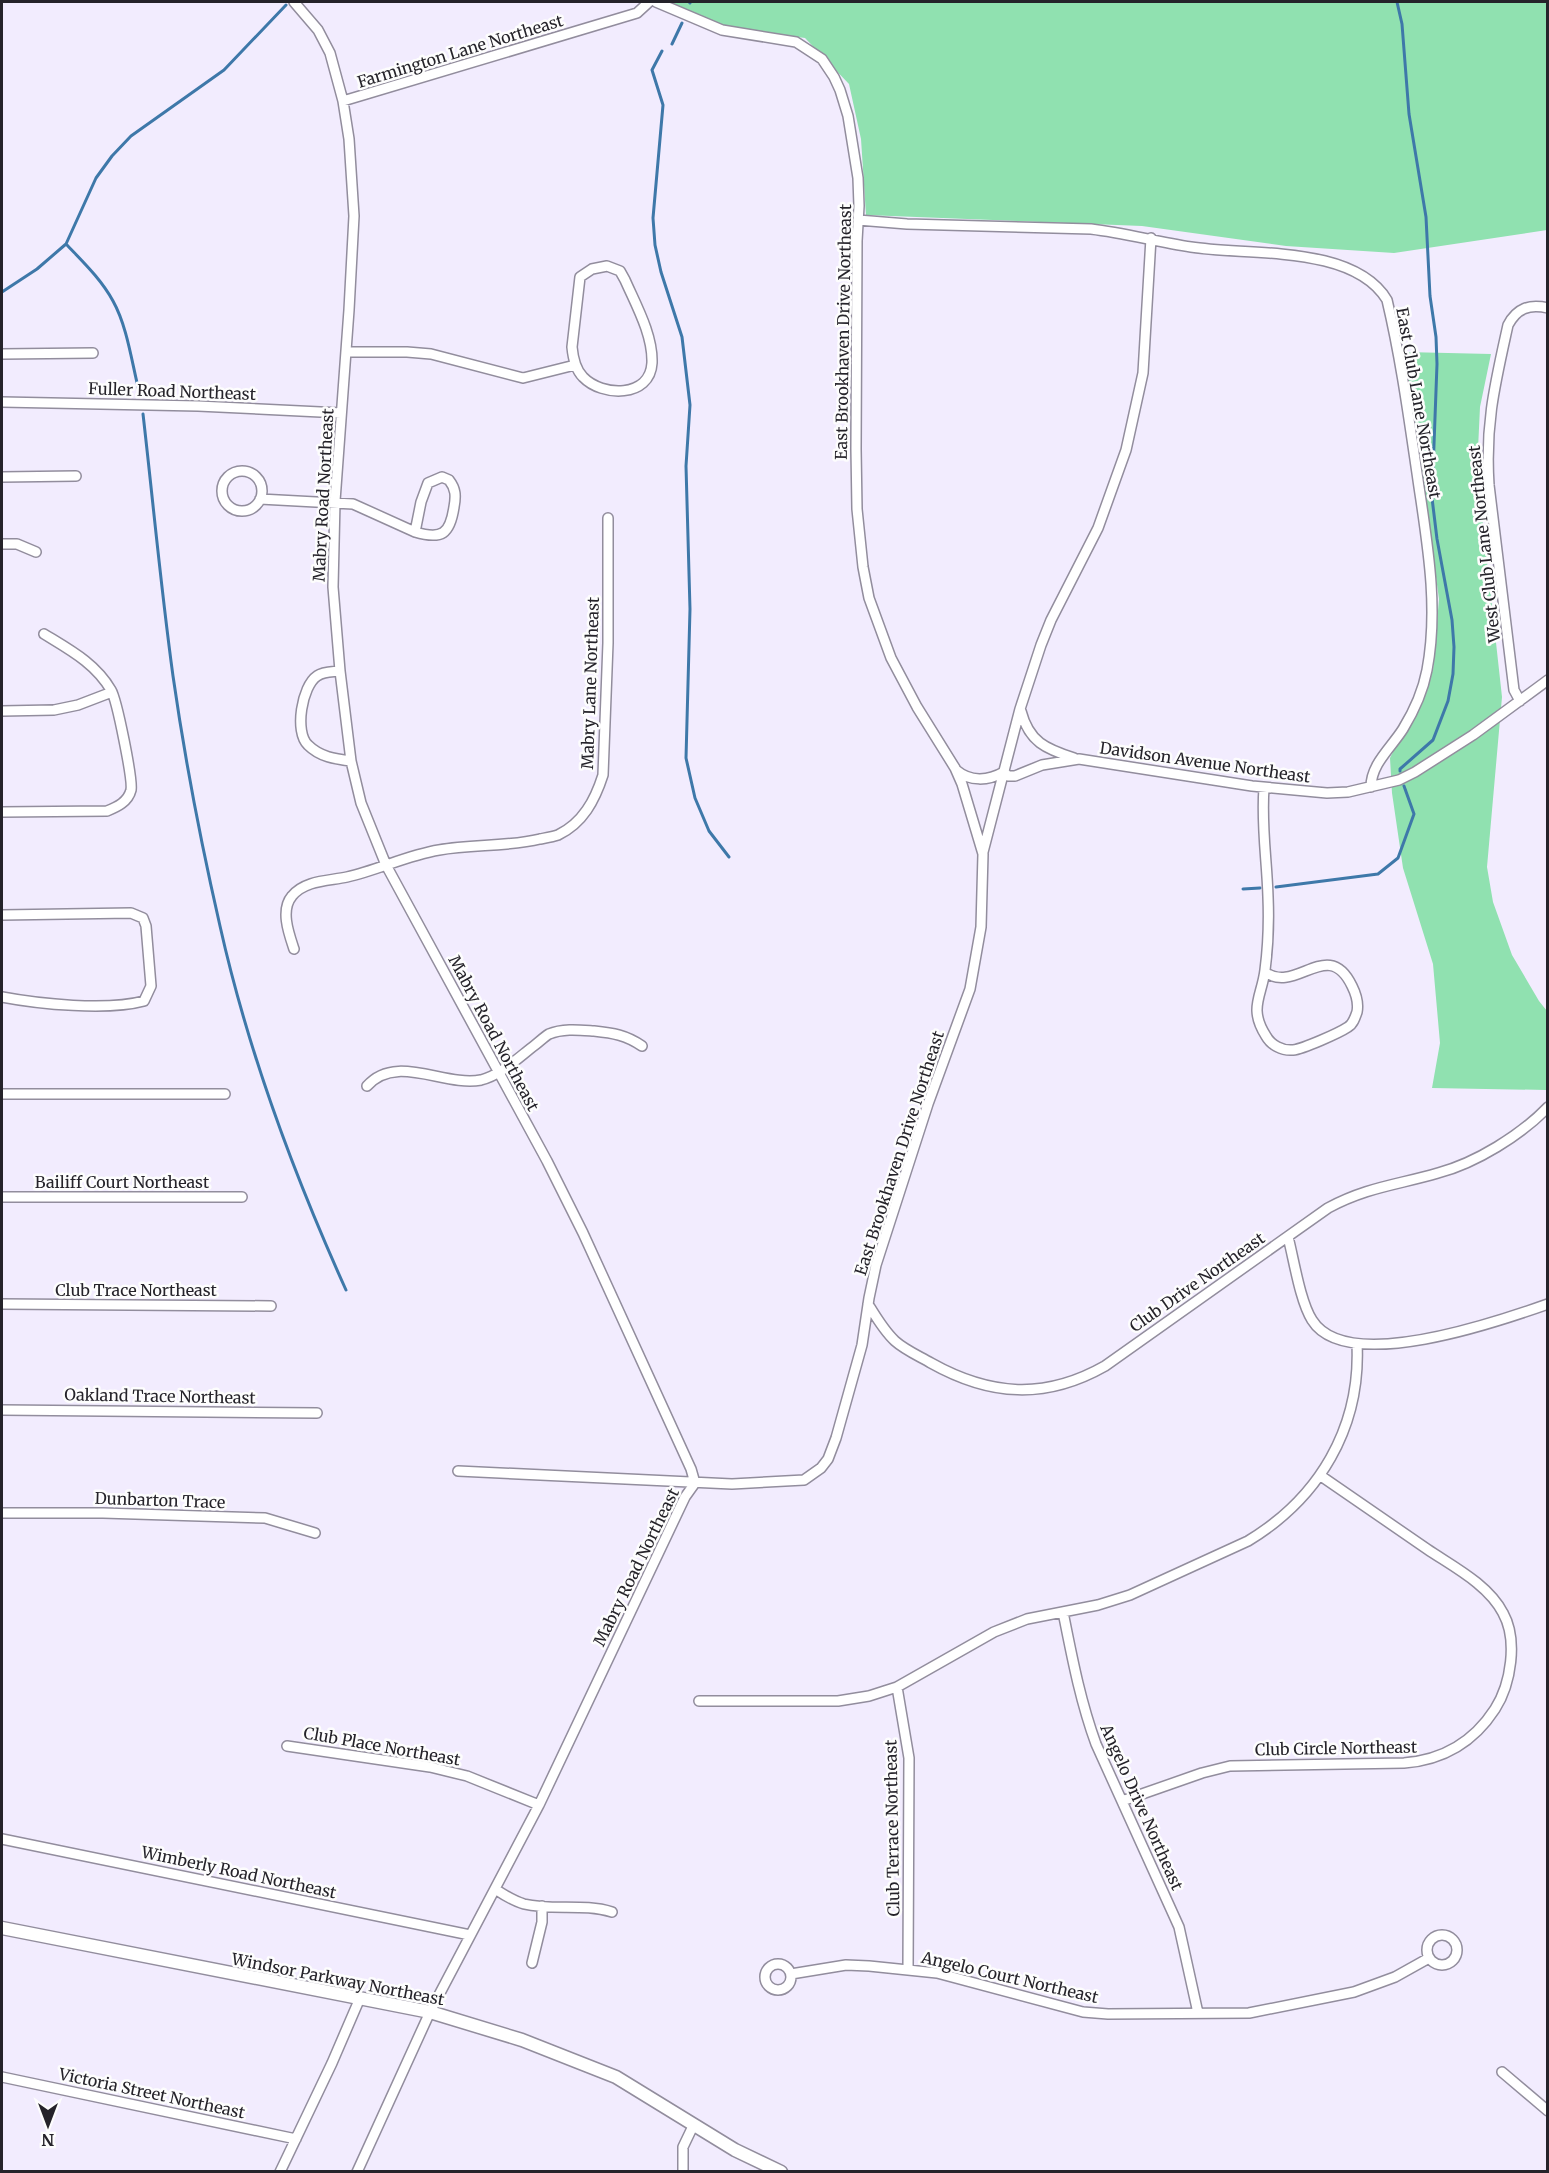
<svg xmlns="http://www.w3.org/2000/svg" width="1549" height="2173" font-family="Merriweather,serif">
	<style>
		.green { fill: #90e1b0 }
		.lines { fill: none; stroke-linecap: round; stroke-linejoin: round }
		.stream { stroke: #3e78a9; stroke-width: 3 }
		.minor-casing { stroke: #928d9d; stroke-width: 12 }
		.tertiary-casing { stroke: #928d9d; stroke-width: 15 }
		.minor { stroke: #fff; stroke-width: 9 }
		.tertiary { stroke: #fff; stroke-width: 12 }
		.labels { text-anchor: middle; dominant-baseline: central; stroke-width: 5; stroke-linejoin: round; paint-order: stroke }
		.street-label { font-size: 16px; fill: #25232a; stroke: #fdfdfd }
	</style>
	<rect width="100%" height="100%" fill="#f2ecfe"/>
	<!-- green -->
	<path class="green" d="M653 2H1547V230L1394 253 1286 246 1142 226 866 215 861 139 849 84 805 38 721 27Z
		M1405 352 1491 354 1480 407 1477 470 1502 697 1487 867 1493 902 1512 955 1539 1001 1547 1011 1546 1090 1432 1088 1440 1043 1433 964 1403 868 1392 793 1390 758 1433 670 1439 599Z"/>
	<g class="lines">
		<!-- stream -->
		<path class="stream" d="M689 2 690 3
			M1397 2 1402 24 1409 114 1426 217 1430 296 1436 337 1437 364 1432 498 1437 539 1452 620 1454 647 1453 674 1448 701 1433 740 1400 769V771
			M672 44 682 23
			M662 51 652 70 663 105 653 218 655 245 661 272 682 337 690 405 686 466 690 609 686 758 695 798 709 831 729 857
			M66 244C83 262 101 279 113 301 128 328 132 365 140 395
			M2 292 37 269 66 244 96 178 112 156 131 136 224 70 286 5
			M143 414C153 501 161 589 173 676 185 760 201 843 220 926 248 1051 293 1173 346 1290
			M1276 887 1378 874 1398 858 1414 814 1404 786
			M1243 889 1260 888"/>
		<defs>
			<path id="minor" d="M294 2 318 30 330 53 343 101 349 139 354 216 349 310 335 501 333 587 340 671 351 761 361 803 386 865 547 1161 583 1233 691 1469 695 1483
				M343 101 637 13 649 2
				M858 220 907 224 1091 229C1125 233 1157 242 1191 247 1247 256 1353 244 1387 300 1401 359 1409 419 1418 480 1427 542 1439 607 1427 670 1423 691 1414 711 1403 729 1391 748 1371 764 1371 787
				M607 266 620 271 625 280C636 305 653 335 652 363 650 398 602 397 583 377 575 369 573 358 572 347L580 277 592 269Z
				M346 352H407L431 354 523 378 575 365
				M2 354 93 353
				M2 402 198 406 341 413
				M222 491a20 20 0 1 1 40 0a20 20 0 1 1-40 0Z
				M2 477 76 476
				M442 477 449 480C456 489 456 496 454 507 450 534 442 540 415 532L421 502 428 483Z
				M260 499 353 504 415 532
				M2 544H17L36 552
				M340 671C332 672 324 671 317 676 302 686 294 732 308 745 320 757 335 759 351 761
				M1520 701 1514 690 1489 485C1485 424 1495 384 1508 325 1517 308 1529 304 1548 308
				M2 711 54 710 78 705 112 692
				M1021 711C1029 742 1046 749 1074 758
				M956 770C970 782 988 781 1004 772
				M1004 772 1008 776H1015L1042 765 1079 759 1252 786 1327 793 1348 792 1399 780 1415 772 1473 735 1548 680
				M1264 788C1261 825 1267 860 1268 897 1269 921 1268 947 1265 970 1262 996 1248 1008 1266 1036 1271 1045 1282 1051 1293 1050 1303 1049 1339 1033 1348 1027 1353 1024 1355 1018 1357 1012 1359 1002 1356 994 1352 986 1328 936 1296 995 1265 972
				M2 812 107 811C117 807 128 802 131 790 133 780 117 700 111 690 95 663 70 650 44 634
				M983 852 1020 709 1041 645 1051 620 1098 528 1126 450 1143 373 1151 238
				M2 915 131 913 143 918 146 926 151 986 144 1001C107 1011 39 1004 2 997
				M294 949C289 934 280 910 292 896 305 880 329 881 347 877 378 870 408 855 439 850 473 844 507 847 540 839 545 838 552 837 558 835 583 823 595 800 603 775L608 643V518
				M367 1086C396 1053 444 1087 481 1080 501 1075 518 1058 535 1045 539 1042 544 1037 549 1034 563 1028 580 1030 594 1031 613 1033 626 1035 642 1046
				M2 1094H225
				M2 1197H242
				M1288 1237C1294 1260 1300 1301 1312 1320 1346 1375 1500 1321 1548 1304
				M2 1304 271 1306
				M868 1304C876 1317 884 1331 895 1341 905 1350 919 1356 931 1363 990 1396 1045 1400 1105 1366L1328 1208C1367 1187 1397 1185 1438 1173 1476 1163 1521 1135 1548 1107
				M2 1410 317 1413
				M458 1471 732 1484 804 1480 821 1468 828 1459 836 1438 862 1345 869 1298 876 1265 928 1104 970 989 981 927 983 854 962 784 955 768 917 707 891 658 869 598 863 567 857 509 856 449 857 241 859 206 858 178 848 116 840 90 834 77 822 59 796 42 722 30 656 2
				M2 1513H103L265 1518 315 1533
				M1063 1612C1072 1657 1080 1700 1096 1744L1179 1927 1198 2013
				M897 1687 909 1758 908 1969
				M699 1701H838L869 1696 897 1687 994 1632 1027 1619 1098 1605 1130 1595 1248 1541C1319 1498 1361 1428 1357 1344
				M287 1746 430 1767 467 1776 539 1805
				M1122 1801 1202 1773 1230 1766 1404 1763C1443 1760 1473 1743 1495 1709 1511 1684 1518 1640 1503 1613 1488 1584 1452 1566 1427 1549 1391 1524 1356 1500 1321 1476
				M2 1839 470 1935
				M495 1889C504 1895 513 1901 524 1904 553 1911 583 1903 612 1912
				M1427 1950a15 15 0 1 1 30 0a15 15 0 1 1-30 0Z
				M532 1963 542 1922V1906
				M765 1977a13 13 0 1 1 26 0a13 13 0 1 1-26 0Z
				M791 1974 846 1965 869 1966 937 1973 1083 2012 1108 2014 1249 2013 1354 1992 1395 1977 1429 1958
				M1502 2072 1548 2111
				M2 2077 296 2139
				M280 2172 332 2063 360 1998
				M357 2172 430 2012 539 1805 685 1497 695 1483
				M683 2172V2147L694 2124"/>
			<path id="tertiary" d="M2 1928 430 2012 522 2040 616 2077 735 2150 781 2172"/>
		</defs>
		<!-- minor casing -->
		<use href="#minor" class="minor-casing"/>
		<!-- tertiary casing -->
		<use href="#tertiary" class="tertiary-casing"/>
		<!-- minor -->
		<use href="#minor" class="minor"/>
		<!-- tertiary -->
		<use href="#tertiary" class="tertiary"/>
	</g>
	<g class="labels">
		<!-- street labels -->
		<g class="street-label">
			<text transform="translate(460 51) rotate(-17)">Farmington Lane Northeast</text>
			<text transform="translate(843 332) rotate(-89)">East Brookhaven Drive Northeast</text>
			<text transform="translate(172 391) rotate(2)">Fuller Road Northeast</text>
			<text transform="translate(1419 403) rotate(80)">East Club Lane Northeast</text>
			<text transform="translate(323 495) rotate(-87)">Mabry Road Northeast</text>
			<text transform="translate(1484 544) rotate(-96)">West Club Lane Northeast</text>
			<text transform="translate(590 683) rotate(-88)">Mabry Lane Northeast</text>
			<text transform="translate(1205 762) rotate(8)">Davidson Avenue Northeast</text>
			<text transform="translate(494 1033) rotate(62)">Mabry Road Northeast</text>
			<text transform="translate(899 1153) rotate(-72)">East Brookhaven Drive Northeast</text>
			<text x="122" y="1182">Bailiff Court Northeast</text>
			<text transform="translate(1197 1282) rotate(-35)">Club Drive Northeast</text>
			<text x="136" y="1290">Club Trace Northeast</text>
			<text transform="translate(160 1396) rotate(1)">Oakland Trace Northeast</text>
			<text transform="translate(160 1500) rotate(2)">Dunbarton Trace</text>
			<text transform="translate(636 1567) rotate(-64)">Mabry Road Northeast</text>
			<text transform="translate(382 1746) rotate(10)">Club Place Northeast</text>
			<text transform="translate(1336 1748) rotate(-1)">Club Circle Northeast</text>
			<text transform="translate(1142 1807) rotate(66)">Angelo Drive Northeast</text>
			<text transform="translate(892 1828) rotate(-91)">Club Terrace Northeast</text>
			<text transform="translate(239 1872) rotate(12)">Wimberly Road Northeast</text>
			<text transform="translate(1010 1977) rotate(13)">Angelo Court Northeast</text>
			<text transform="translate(338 1979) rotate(11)">Windsor Parkway Northeast</text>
			<text transform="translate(152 2093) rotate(12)">Victoria Street Northeast</text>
		</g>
	</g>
	<!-- border -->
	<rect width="1549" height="2173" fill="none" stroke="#25232a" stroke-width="6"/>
	<!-- north arrow -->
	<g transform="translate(48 2125) rotate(180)" stroke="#fdfdfd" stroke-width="4.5" paint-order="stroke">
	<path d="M0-4.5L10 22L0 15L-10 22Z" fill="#25232a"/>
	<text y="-9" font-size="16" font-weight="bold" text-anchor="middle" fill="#25232a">N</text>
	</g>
</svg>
